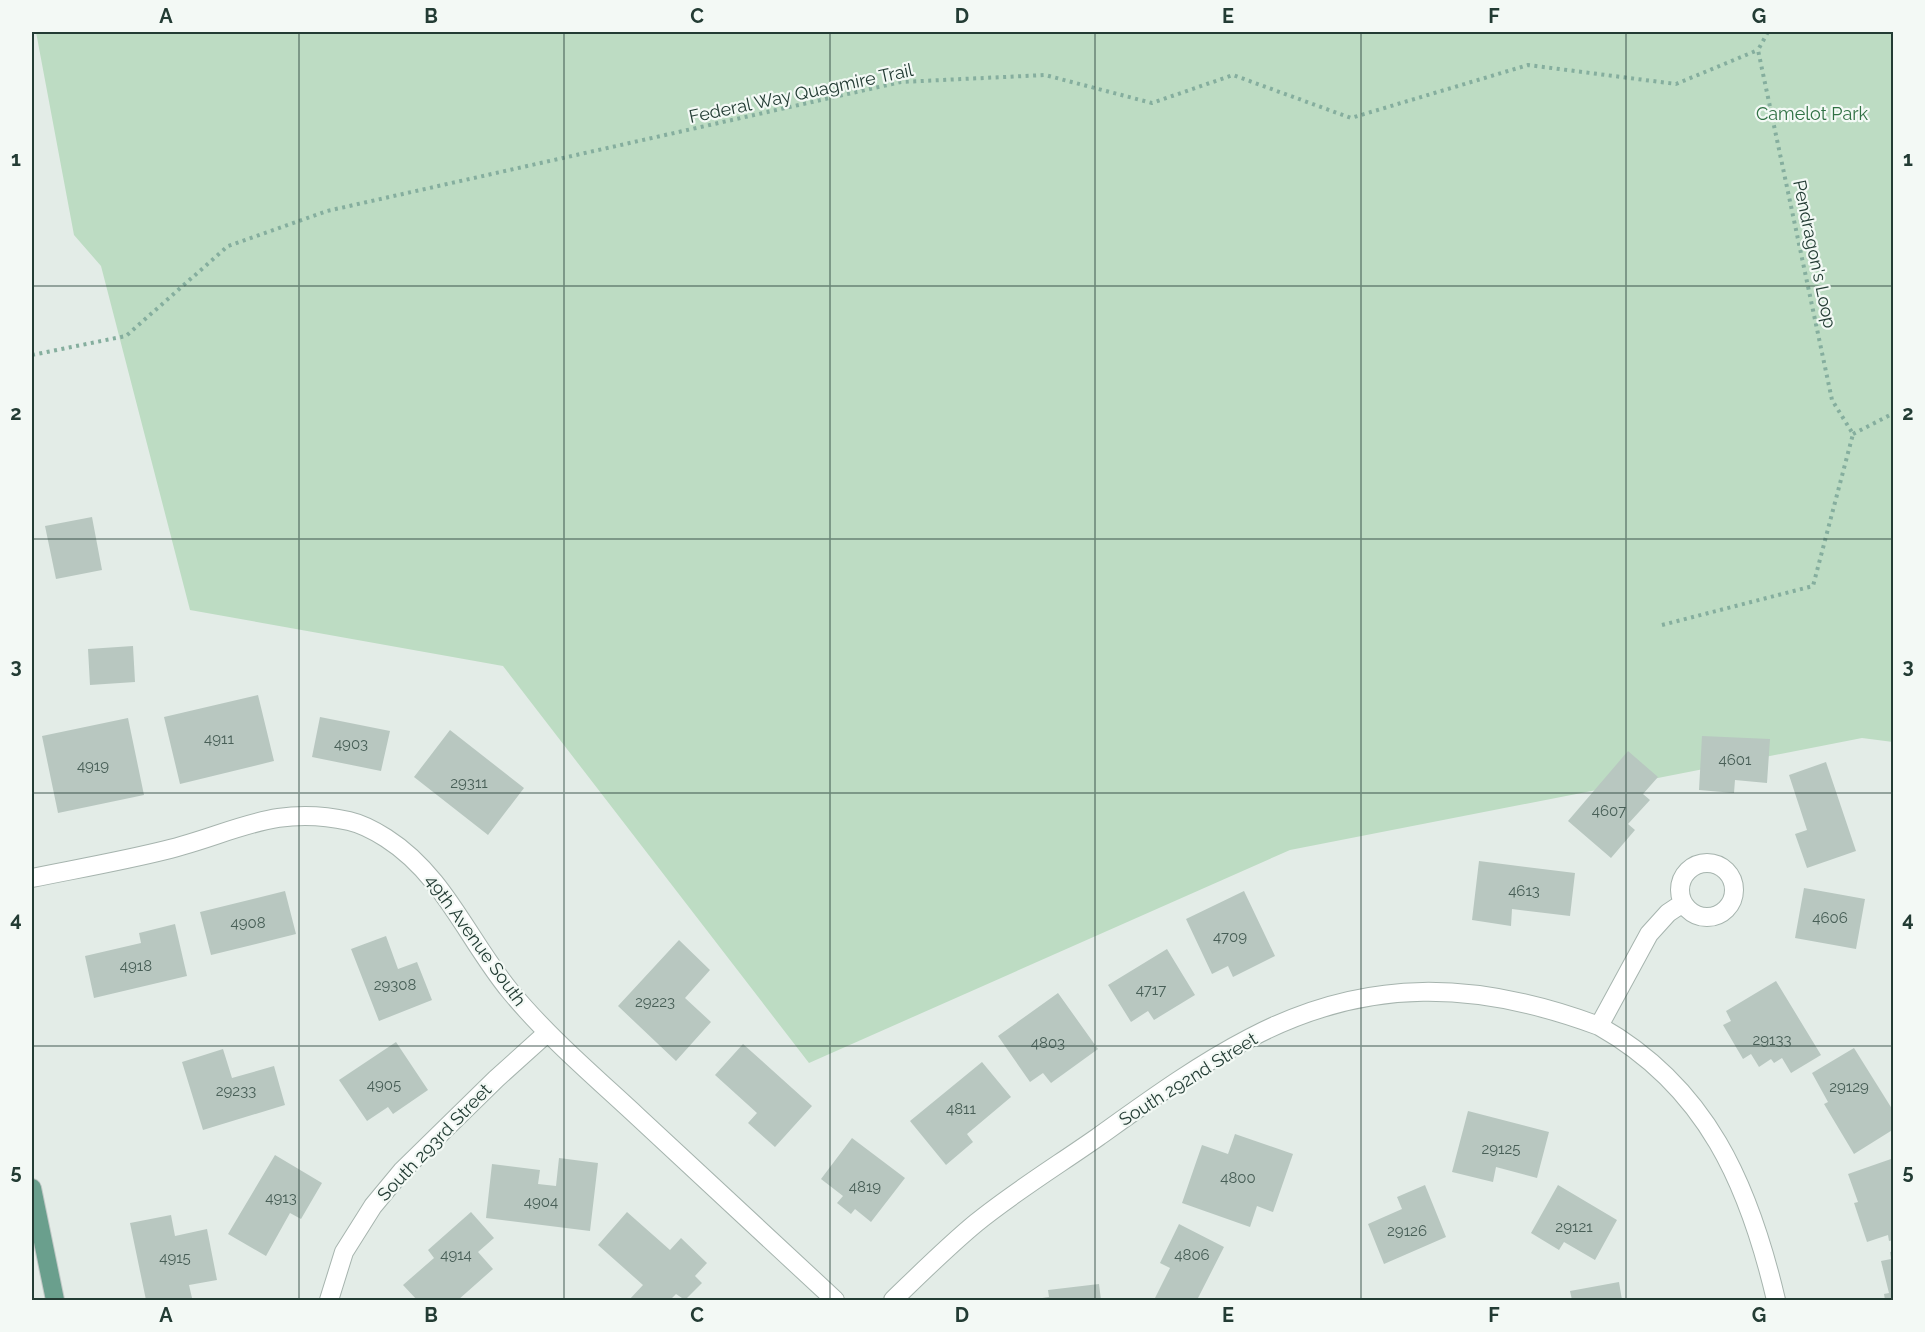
<svg xmlns="http://www.w3.org/2000/svg" width="1925" height="1332" font-family="Raleway,sans-serif">
	<style>
		.green { fill: #bddcc3 }
		.building { fill: #b8c7c0 }
		.lines { fill: none; stroke-linecap: round; stroke-linejoin: round }
		.minor-casing { stroke: #a6b4ae; stroke-width: 20 }
		.major-casing { stroke: #c1c8c6; stroke-width: 20 }
		.path { stroke: #85ae9e; stroke-width: 4; stroke-dasharray: 3 4.5; stroke-linecap: butt }
		.minor { stroke: #fff; stroke-width: 18 }
		.major { stroke: #6a9f8d; stroke-width: 18 }
		.grid { fill: none; stroke: #233c34; stroke-width: 1.5; stroke-opacity: 0.55 }
		.labels { text-anchor: middle; dominant-baseline: central; stroke-width: 4.5; stroke-linejoin: round; paint-order: stroke }
		.number-label { font-size: 15px; fill: #485f57 }
		.street-label { font-size: 18px; fill: #233c34; stroke: #f3f9f5 }
		.park-label { font-size: 18px; fill: #307144; stroke: #f3f9f5 }
		.neatline { fill: none; stroke: #233c34; stroke-width: 2 }
		.grid-label { font-size: 20px; text-anchor: middle; font-weight: bold; fill: #233c34 }
	</style>
	<rect width="100%" height="100%" fill="#e3ece7"/>
	<!-- green -->
	<path class="green" d="M36 32H1893V742L1862 738 1290 850 809 1063 503 666 190 610 101 266 74 235Z"/>
	<!-- building -->
	<path class="building" d="M92 517 102 570 56 579 45 526Z
		M133 646 135 682 90 685 88 649Z
		M258 695 274 761 180 784 164 717Z
		M320 717 390 731 381 771 312 757Z
		M128 718 144 795 58 813 42 736Z
		M450 730 524 788 488 835 414 777Z
		M1702 736 1770 739 1767 783 1735 780 1734 793 1699 790Z
		M1628 751 1658 777 1643 794 1650 800 1628 824 1635 830 1611 858 1568 821Z
		M1826 762 1856 851 1807 868 1795 834 1807 830 1789 775Z
		M1479 861 1575 873 1570 916 1512 909 1511 926 1472 920Z
		M1804 888 1865 899 1856 949 1795 938Z
		M285 891 296 934 211 955 200 912Z
		M1244 891 1275 956 1233 977 1228 966 1212 974 1186 919Z
		M175 924 187 976 94 998 85 956 141 943 139 933Z
		M386 936 398 969 417 962 432 1000 379 1021 351 949Z
		M679 940 710 970 685 998 711 1022 676 1061 618 1006Z
		M1167 949 1195 995 1154 1020 1148 1011 1131 1022 1108 985Z
		M1776 981 1821 1055 1791 1073 1782 1058 1774 1063 1771 1059 1759 1067 1751 1054 1743 1059 1723 1025 1731 1021 1726 1011Z
		M1058 993 1098 1049 1051 1083 1043 1073 1030 1082 998 1036Z
		M396 1042 428 1090 393 1114 388 1107 367 1121 339 1080Z
		M743 1044 812 1106 775 1147 748 1123 757 1113 715 1075Z
		M1854 1048 1894 1112V1129L1854 1154 1824 1104 1828 1102 1812 1073Z
		M223 1049 232 1078 274 1066 285 1105 203 1130 182 1062Z
		M982 1062 1011 1097 967 1134 973 1142 946 1165 910 1121Z
		M1468 1111 1549 1132 1537 1178 1496 1167 1493 1182 1452 1172Z
		M1235 1134 1293 1154 1273 1212 1257 1206 1250 1227 1182 1203 1202 1145 1228 1154Z
		M852 1138 905 1178 871 1222 855 1209 851 1214 837 1203 843 1196 821 1179Z
		M275 1155 322 1183 301 1219 290 1213 266 1256 228 1234Z
		M559 1158 598 1163 590 1231 486 1218 492 1164 540 1170 538 1184 556 1186Z
		M1891 1159 1894 1167V1240L1889 1241 1888 1235 1867 1242 1854 1203 1858 1202 1848 1174Z
		M1425 1185 1446 1237 1384 1264 1368 1224 1402 1209 1397 1197Z
		M1558 1185 1617 1220 1595 1260 1564 1242 1559 1250 1531 1233Z
		M471 1212 494 1238 478 1252 493 1269 458 1300H417L403 1285 434 1258 428 1250Z
		M627 1212 670 1250 681 1238 707 1263 695 1276 702 1283 685 1300 676 1294 670 1300H629L643 1285 598 1245Z
		M171 1215 175 1236 207 1229 217 1280 189 1285 192 1298 179 1300H146L130 1223Z
		M1179 1224 1224 1247 1197 1300H1154L1170 1268 1160 1263Z
		M1894 1251V1300H1885L1884 1294 1889 1293 1881 1261 1891 1259 1890 1252Z
		M1619 1282 1622 1300H1572L1570 1291Z
		M1099 1284 1101 1300H1029L1049 1297 1048 1290Z"/>
	<g class="lines">
		<defs>
			<path id="minor" d="M1680 890a27 27 0 1 1 54 0a27 27 0 1 1-54 0Z
				M32 878C76 869 122 861 166 850 235 833 274 804 349 821 362 824 375 831 386 838 444 875 468 940 510 991 548 1037 594 1076 637 1116 703 1178 769 1239 835 1300
				M1599 1026C1707 1087 1749 1185 1776 1300
				M329 1300 344 1252 373 1206 402 1171 496 1079 547 1033
				M893 1300C920 1274 947 1247 976 1223 1014 1192 1058 1165 1098 1137 1147 1102 1196 1066 1250 1038 1367 976 1478 981 1599 1026L1649 934 1668 913 1683 903"/>
			<path id="major" d="M32 1188 55 1300"/>
		</defs>
		<!-- minor casing -->
		<use href="#minor" class="minor-casing"/>
		<!-- major casing -->
		<use href="#major" class="major-casing"/>
		<!-- path -->
		<path class="path" d="M1768 32 1758 50 1832 400 1853 434
			M32 355 126 336 228 246 327 211 901 82 1045 75 1152 103 1233 75 1351 118 1528 65 1676 84 1758 50
			M1853 434 1894 413
			M1662 625 1813 586 1853 434"/>
		<!-- minor -->
		<use href="#minor" class="minor"/>
		<!-- major -->
		<use href="#major" class="major"/>
	</g>
	<!-- grid -->
	<path class="grid" d="M299 32V1300M564 32V1300M830 32V1300M1095 32V1300M1361 32V1300M1626 32V1300M32 286H1894M32 539H1894M32 793H1894M32 1046H1894"/>
	<g class="labels">
		<!-- number labels -->
		<g class="number-label">
			<text x="219" y="739">4911</text>
			<text x="351" y="744">4903</text>
			<text x="1735" y="760">4601</text>
			<text x="93" y="766">4919</text>
			<text x="469" y="783">29311</text>
			<text x="1609" y="811">4607</text>
			<text x="1524" y="891">4613</text>
			<text x="1830" y="918">4606</text>
			<text x="248" y="923">4908</text>
			<text x="1230" y="937">4709</text>
			<text x="136" y="966">4918</text>
			<text x="395" y="985">29308</text>
			<text x="1151" y="990">4717</text>
			<text x="655" y="1002">29223</text>
			<text x="1772" y="1040">29133</text>
			<text x="1048" y="1043">4803</text>
			<text x="384" y="1085">4905</text>
			<text x="1849" y="1087">29129</text>
			<text x="236" y="1091">29233</text>
			<text x="961" y="1109">4811</text>
			<text x="1501" y="1149">29125</text>
			<text x="1238" y="1178">4800</text>
			<text x="865" y="1187">4819</text>
			<text x="281" y="1198">4913</text>
			<text x="541" y="1202">4904</text>
			<text x="1574" y="1227">29121</text>
			<text x="1407" y="1231">29126</text>
			<text x="456" y="1255">4914</text>
			<text x="1192" y="1255">4806</text>
			<text x="175" y="1258">4915</text>
		</g>
		<!-- street labels -->
		<g class="street-label">
			<text transform="translate(801 93) rotate(-12)">Federal Way Quagmire Trail</text>
			<text transform="translate(1815 254) rotate(78)">Pendragon's Loop</text>
			<text transform="translate(476 940) rotate(54)">49th Avenue South</text>
			<text transform="translate(1188 1079) rotate(-32)">South 292nd Street</text>
			<text transform="translate(434 1142) rotate(-46)">South 293rd Street</text>
		</g>
		<!-- park labels -->
		<g class="park-label">
			<text x="1812" y="113">Camelot Park</text>
		</g>
	</g>
	<!-- border -->
	<rect width="1925" height="1332" fill="none" stroke="#f3f9f5" stroke-width="66"/>
	<rect x="33" y="33" width="1859" height="1266" class="neatline"/>
	<g class="grid-label">
		<text x="166" y="23">A</text>
		<text x="431" y="23">B</text>
		<text x="697" y="23">C</text>
		<text x="962" y="23">D</text>
		<text x="1228" y="23">E</text>
		<text x="1494" y="23">F</text>
		<text x="1759" y="23">G</text>
		<text x="16" y="166">1</text>
		<text x="1908" y="166">1</text>
		<text x="16" y="420">2</text>
		<text x="1908" y="420">2</text>
		<text x="16" y="673">3</text>
		<text x="1908" y="673">3</text>
		<text x="16" y="926">4</text>
		<text x="1908" y="926">4</text>
		<text x="16" y="1179">5</text>
		<text x="1908" y="1179">5</text>
		<text x="166" y="1322">A</text>
		<text x="431" y="1322">B</text>
		<text x="697" y="1322">C</text>
		<text x="962" y="1322">D</text>
		<text x="1228" y="1322">E</text>
		<text x="1494" y="1322">F</text>
		<text x="1759" y="1322">G</text>
	</g>
</svg>
